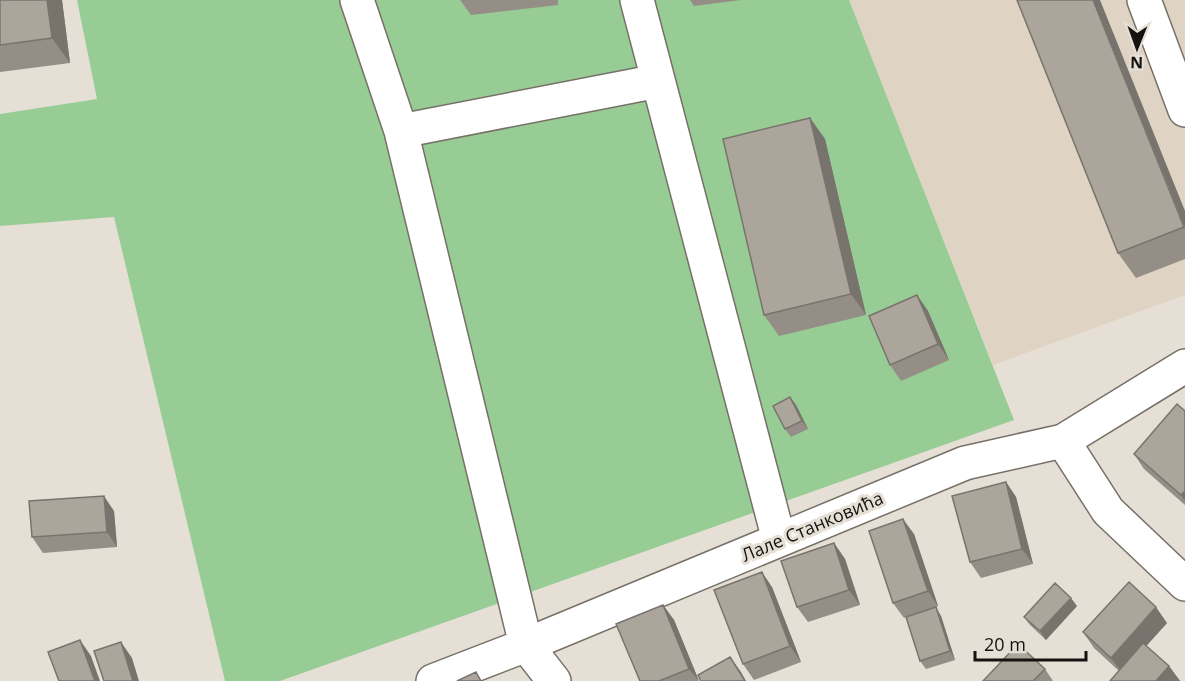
<svg xmlns="http://www.w3.org/2000/svg" width="1185" height="681" font-family="'Open Sans',sans-serif">
	<style>
		.built { fill: #dfd3c3 }
		.green { fill: #97cd94 }
		.lines { fill: none; stroke-linecap: round; stroke-linejoin: round }
		.minor-casing { stroke: #767067; stroke-width: 36 }
		.minor { stroke: #fff; stroke-width: 33 }
		.wall { fill: #948e86 }
		.shaded-wall { fill: #78746d }
		.building { fill: #aca59c; stroke: #78746d; stroke-width: 1.5 }
		.labels { text-anchor: middle; dominant-baseline: central; stroke-width: 6; stroke-linejoin: round; paint-order: stroke }
		.street-label { font-size: 18px; fill: #151310; stroke: #e6dfd6 }
	</style>
	<rect width="100%" height="100%" fill="#e6dfd6"/>
	<!-- built -->
	<path class="built" d="M849 0H1185V295L993 365Z"/>
	<!-- green -->
	<path class="green" d="M77 0H849L1014 420 280 681H225L114 217 0 226V114L97 99Z"/>
	<g class="lines">
		<defs>
			<path id="minor" d="M357 0 401 131 526 645 554 681
				M637 0 779 540
				M1144 0 1185 110
				M401 131 658 81
				M1063 441 1108 511 1185 584
				M433 681 526 645 965 463 1063 441 1185 366"/>
		</defs>
		<!-- minor casing -->
		<use href="#minor" class="minor-casing"/>
		<!-- minor -->
		<use href="#minor" class="minor"/>
	</g>
	<!-- wall -->
	<path class="wall" d="M0 0H62L70 63 0 72Z
		M460 0H558V5L471 15Z
		M690 0H741L694 6Z
		M810 118 825 139 866 315 779 336 764 315Z
		M1185 211V259L1136 278 1118 253Z
		M917 295 928 311 949 360 901 381 890 365Z
		M790 397 796 405 808 429 791 437 785 429Z
		M1185 411V505L1144 469 1134 454Z
		M1006 482 1016 497 1033 564 981 578 970 562Z
		M114 511 117 547 43 553 32 537Z
		M914 534 938 606 932 609 941 616 955 660 926 669 920 661 906 617 904 618 893 603Z
		M834 543 845 559 860 605 808 622 797 607Z
		M772 587 801 662 754 680 743 664Z
		M663 605 674 620 699 681H640Z
		M1077 606 1046 640 1030 625 1024 617Z
		M1167 623 1146 646 1169 666 1180 681H1110L1119 671 1094 648 1083 632Z
		M1045 669 1053 681H983Z"/>
	<!-- shaded-wall -->
	<path class="shaded-wall" d="M47 0H62L70 63 52 38Z
		M1093 0H1100L1185 211V228Z
		M810 118 825 139 866 315 851 294Z
		M917 295 928 311 949 360 938 344Z
		M790 397 796 405 808 429 802 421Z
		M1006 482 1016 497 1033 564 1022 549Z
		M1185 491V501L1181 495Z
		M104 496 114 511 117 547 107 532Z
		M903 519 914 534 938 606 928 591Z
		M834 543 845 559 860 605 849 590Z
		M762 572 772 587 801 662 790 646Z
		M1071 598 1077 606 1046 640 1040 631Z
		M663 605 674 620 699 681 689 669Z
		M936 607 941 616 955 660 950 651Z
		M1156 607 1167 623 1122 673 1111 658Z
		M80 640 91 656 100 681H95Z
		M121 642 132 658 139 681H133Z
		M730 657 741 672 746 681H745Z
		M1169 666 1180 681H1156Z"/>
	<!-- building -->
	<path class="building" d="M0 0H47L52 38 0 45Z
		M1017 0H1093L1184 227 1118 253Z
		M810 118 851 294 764 315 723 139Z
		M917 295 938 344 890 365 869 316Z
		M790 397 802 421 785 429 773 406Z
		M1177 404 1185 411V491L1181 495 1134 454Z
		M1006 482 1022 549 970 562 952 496Z
		M104 496 107 532 32 537 29 501Z
		M903 519 928 591 893 603 869 531Z
		M834 543 849 590 797 607 781 561Z
		M762 572 790 646 743 664 714 590Z
		M1129 582 1156 607 1111 658 1083 632Z
		M1055 583 1071 598 1040 631 1024 617Z
		M663 605 689 669 659 681H640L616 624Z
		M936 607 950 651 920 661 906 617Z
		M80 640 95 681H59L48 652Z
		M121 642 133 681H104L94 651Z
		M1143 643 1169 666 1156 681H1110Z
		M1018 644 1045 669 1033 681H983Z
		M730 657 745 681H701L698 675Z
		M476 672 481 681H457Z"/>
	<g class="labels">
		<!-- street labels -->
		<g class="street-label">
			<text transform="translate(812 526) rotate(-23)">Лале Станковића</text>
		</g>
	</g>
	<!-- north arrow -->
	<g transform="translate(1137 48) rotate(181)" stroke="#e6dfd6" stroke-width="4.5" paint-order="stroke">
	<path d="M0-4.5L10 22L0 15L-10 22Z" fill="#151310"/>
	<text y="-9" font-size="16" font-weight="bold" text-anchor="middle" fill="#151310">N</text>
	</g>
	<!-- scale -->
	<path d="M975 651v9h111v-9" fill="none" stroke="#151310" stroke-width="3"/>
	<text x="984" y="651" font-size="18" fill="#151310" stroke="#e6dfd6" stroke-width="4.5" paint-order="stroke">20 m</text>
</svg>
